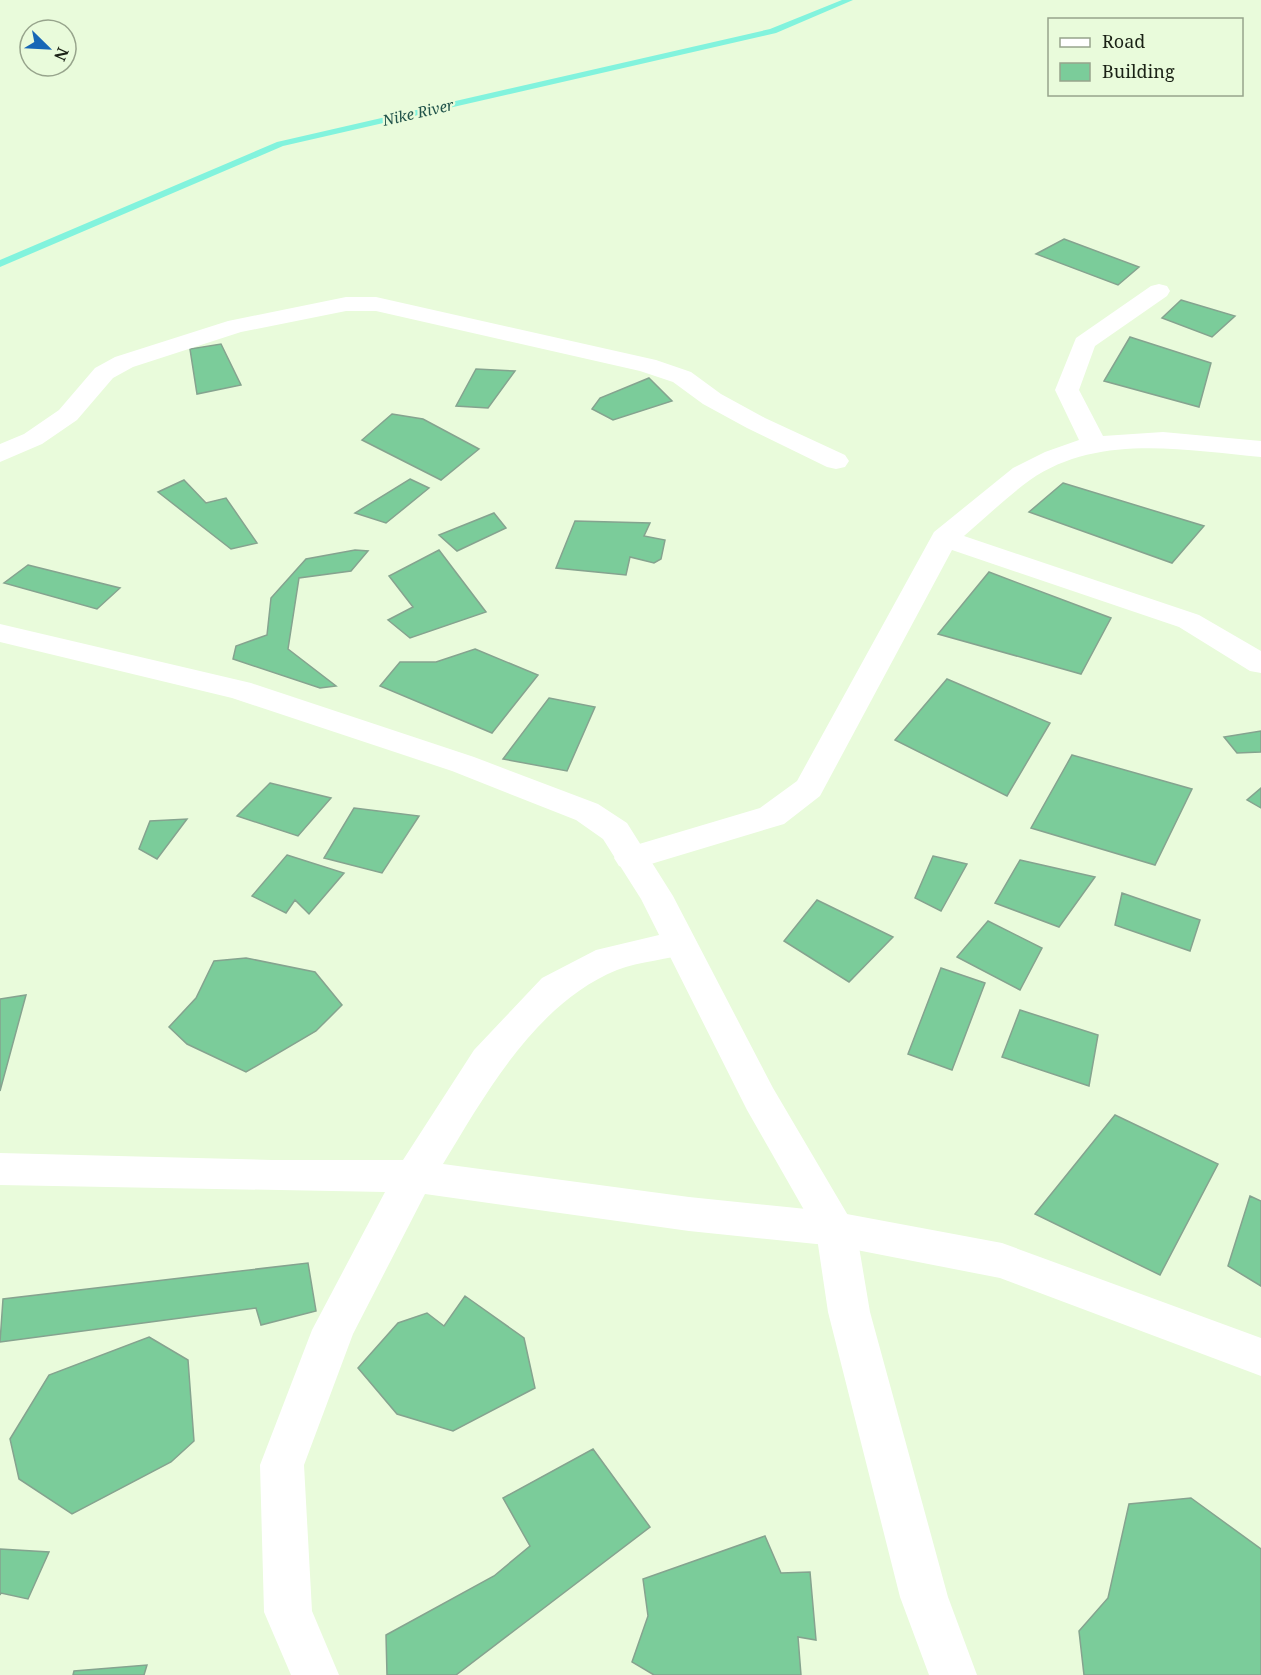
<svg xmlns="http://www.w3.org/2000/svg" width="1261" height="1675" font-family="'Noto Serif',serif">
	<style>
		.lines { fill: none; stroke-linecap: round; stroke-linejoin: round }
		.stream { fill: #82f3dd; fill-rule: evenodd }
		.building { fill: #7bcc9a; stroke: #85a38f; stroke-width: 1.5 }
		.street { fill: #fff; fill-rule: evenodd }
		.secondary { fill: #fff; fill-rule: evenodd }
		.labels { text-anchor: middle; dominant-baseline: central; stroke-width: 4.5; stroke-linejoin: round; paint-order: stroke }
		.far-water-label { font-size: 15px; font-style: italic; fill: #21534a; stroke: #e9fbdb }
	</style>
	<rect width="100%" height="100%" fill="#e9fbdb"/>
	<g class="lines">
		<!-- stream -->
		<path class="stream" d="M842 0H853L776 33 283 146 0 267V260L277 142 770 29Z"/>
	</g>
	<!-- building -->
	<path class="building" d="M1064 239 1139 267 1118 285 1036 254Z
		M1181 300 1235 316 1212 337 1162 318Z
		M1130 337 1211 363 1199 407 1104 381Z
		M221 344 241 385 197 394 190 349Z
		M476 369 515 371 488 408 456 406Z
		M649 378 672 401 613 420 592 409 600 398Z
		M392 414 423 419 479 449 441 480 362 440Z
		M410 479 429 488 386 523 355 513Z
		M184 480 206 503 226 498 257 543 231 549 158 492Z
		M1063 483 1204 526 1172 563 1029 512Z
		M494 513 506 528 457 551 439 535Z
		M575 521 650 523 644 536 665 540 661 559 654 563 630 557 626 575 556 568Z
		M355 550 368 551 351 571 299 578 288 649 336 686 320 688 233 659 236 646 267 635 271 598 306 559Z
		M439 550 486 612 410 638 388 620 413 607 389 576Z
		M28 565 120 588 97 609 4 583Z
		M989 572 1111 618 1081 674 938 634Z
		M475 649 538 675 492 733 380 686 400 662H436Z
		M947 679 1050 723 1007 796 895 740Z
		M549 698 595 707 567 771 503 759Z
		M1261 731V752L1237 753 1224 737Z
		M1072 755 1192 789 1155 865 1031 828Z
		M270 783 331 798 298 836 237 816Z
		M1261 788V808L1247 800Z
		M354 808 419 816 382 873 324 858Z
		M187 819 157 859 139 849 150 821Z
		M287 855 344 873 309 914 295 900 286 913 252 896Z
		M933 856 967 864 941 911 915 898Z
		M1020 860 1095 877 1059 927 995 903Z
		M1122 893 1200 920 1190 951 1115 925Z
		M817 900 893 937 849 982 784 941Z
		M988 921 1042 948 1020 990 957 957Z
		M246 958 315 972 342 1005 316 1031 246 1072 187 1044 169 1027 196 998 214 961Z
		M941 968 985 983 952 1070 908 1054Z
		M26 995 0 1091V999Z
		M1020 1010 1098 1035 1089 1086 1002 1057Z
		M1115 1115 1218 1164 1160 1275 1035 1214Z
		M1250 1196 1261 1201V1286L1228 1266Z
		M308 1263 316 1311 261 1325 256 1308 0 1342 3 1299Z
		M465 1296 524 1338 535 1388 453 1431 397 1414 358 1368 398 1323 427 1313 444 1326Z
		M149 1337 188 1360 194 1441 171 1462 72 1514 19 1479 10 1439 49 1375Z
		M593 1449 650 1527 456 1675H387L386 1635 494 1576 530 1546 503 1498Z
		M1191 1498 1261 1549V1675H1084L1079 1631 1108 1598 1129 1504Z
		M765 1536 781 1573 810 1572 816 1640 798 1637 801 1675H654L632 1662 648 1616 643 1579Z
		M0 1549 49 1552 28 1599 1 1593 0 1595Z
		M147 1665 144 1675H73L74 1671Z"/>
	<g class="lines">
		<!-- street -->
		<path class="street" d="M1159 284 1167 286 1170 291 1167 296 1095 346 1079 390 1103 436 1163 432 1261 441V457C1185 450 1097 433 1030 480 1007 497 986 517 964 536L1199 615 1261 651V673L1250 671 1179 627 952 550 820 796 784 824 631 870 619 866 614 858 619 850 760 808 797 781 934 532 1013 468 1045 452 1079 440 1055 390 1076 338 1151 286Z
			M346 297H376L656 360 691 372 721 394 765 418 845 455 849 461 845 467 836 469 827 467 747 428 703 404 673 382 640 371 376 311H346L241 332 133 367 113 378 77 420 42 444 0 462V444L24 434 59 410 95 368 115 357 228 321Z
			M680 930 692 934 697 943 692 952C668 960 640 961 617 970 536 1003 486 1093 443 1164L689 1197 836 1212 1002 1243 1261 1338V1376L1000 1278 836 1246 689 1231 425 1194 353 1334 304 1465 312 1611 339 1675H291L264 1612 260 1465 312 1330 385 1192 0 1185V1153L272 1160H403L474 1050 542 978 596 950Z"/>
		<!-- secondary -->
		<path class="secondary" d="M0 624 251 683 474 757 598 804 627 823 673 896 773 1088 856 1229 870 1312 948 1597 977 1675H929L900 1597 828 1312 816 1231 747 1110 641 899 603 839 576 820 452 771 232 698 0 642Z"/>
	</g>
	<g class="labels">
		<!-- far-water labels -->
		<g class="far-water-label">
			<text transform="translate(418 112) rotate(-13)">Nike River</text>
		</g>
	</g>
	<!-- legend -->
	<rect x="1048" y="18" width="195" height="78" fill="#e9fbdb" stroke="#97a48c" stroke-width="1.5"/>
	<rect x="1060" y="38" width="30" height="9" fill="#ffffff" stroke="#97a48c" stroke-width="1.5"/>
	<text x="1102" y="48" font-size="18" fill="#1b2216">Road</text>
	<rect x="1060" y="63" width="30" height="18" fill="#7bcc9a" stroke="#97a48c" stroke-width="1.5"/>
	<text x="1102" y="78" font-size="18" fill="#1b2216">Building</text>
	<!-- north arrow -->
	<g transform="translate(48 48) rotate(114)"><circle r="28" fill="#e9fbdb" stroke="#97a48c" stroke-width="1.5"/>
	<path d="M0-4.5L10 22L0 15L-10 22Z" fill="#1767b6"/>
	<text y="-9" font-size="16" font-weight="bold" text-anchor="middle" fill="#1b2216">N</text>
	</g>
</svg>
